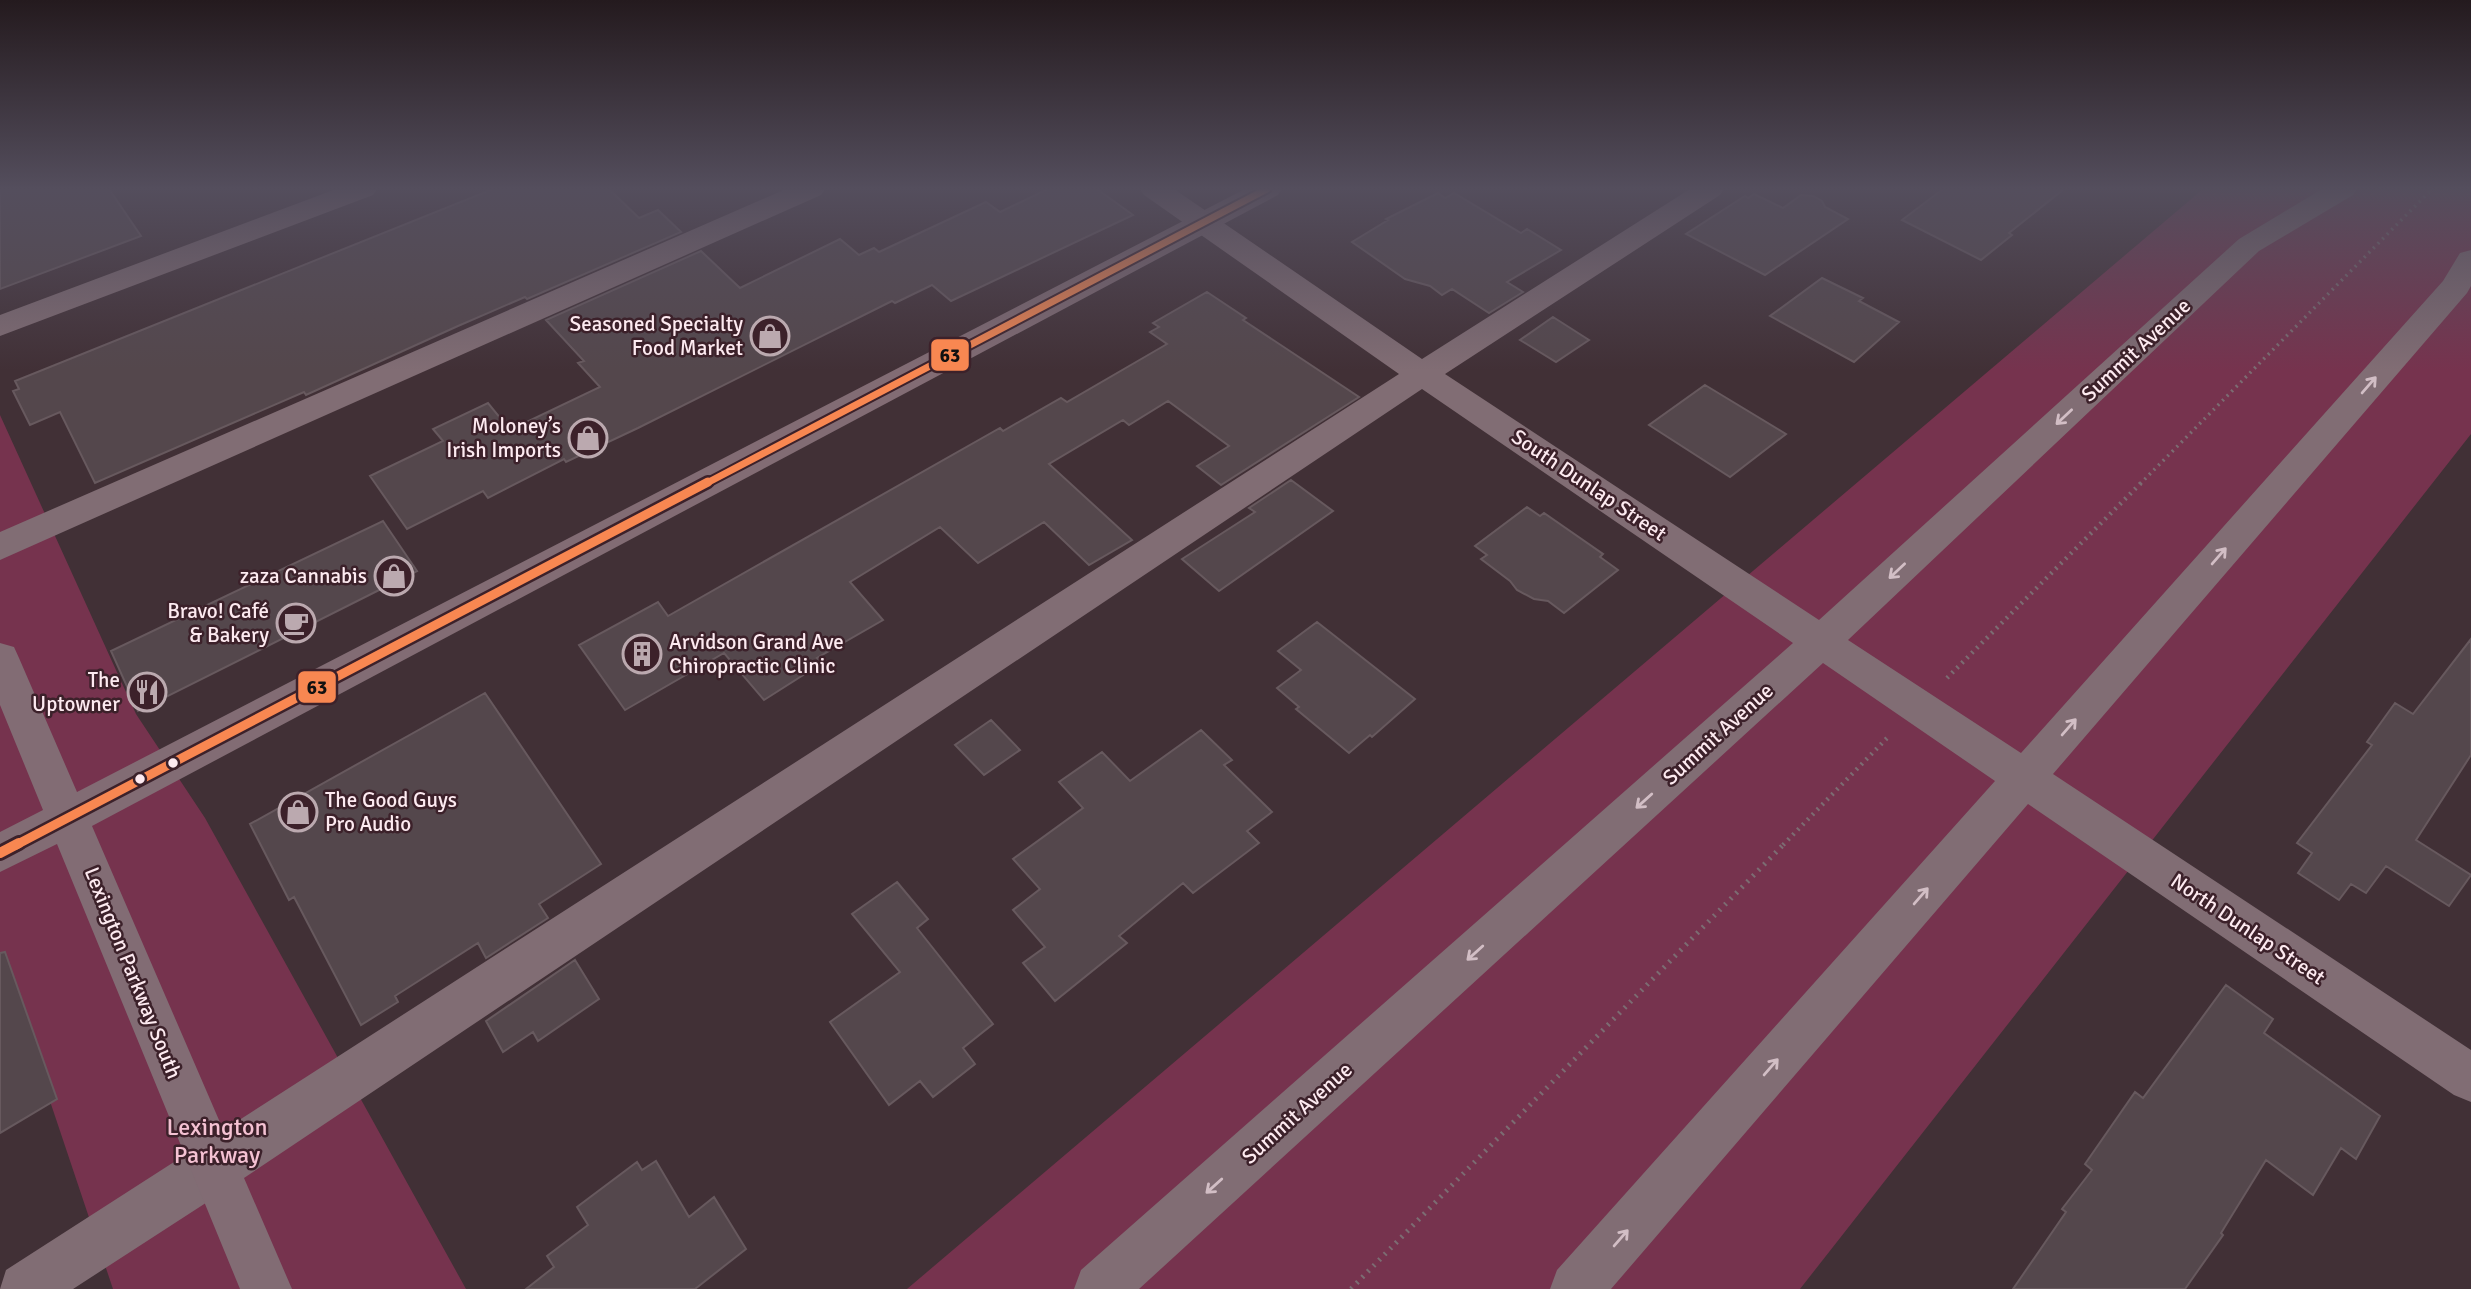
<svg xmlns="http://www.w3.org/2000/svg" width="2471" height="1289" font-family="Signika,sans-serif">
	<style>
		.green { fill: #76334e }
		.building { fill: #54474c; stroke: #67595e; stroke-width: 2 }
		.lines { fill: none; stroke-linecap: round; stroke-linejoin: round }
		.path-far2 { stroke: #7c6c72; stroke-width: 3.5; stroke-dasharray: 2 4.5; stroke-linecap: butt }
		.path-far1 { stroke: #7c6c72; stroke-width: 4.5; stroke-dasharray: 2 5; stroke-linecap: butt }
		.path { stroke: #7c6c72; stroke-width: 5; stroke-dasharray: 2 6; stroke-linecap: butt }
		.minor { fill: #816d74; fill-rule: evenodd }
		.major { fill: #826c74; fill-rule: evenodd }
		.bus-1-far2-casing { stroke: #3c212a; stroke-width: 11 }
		.bus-1-far1-casing { stroke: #3c212a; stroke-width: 14 }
		.bus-1-casing { stroke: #3c212a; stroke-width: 16 }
		.bus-1-far2 { stroke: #f88751; stroke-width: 7 }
		.bus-1-far1 { stroke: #f88751; stroke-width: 9 }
		.bus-1 { stroke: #f88751; stroke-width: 10 }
		.oneway { stroke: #d2bec5 }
		.bus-dot { fill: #fdeaf0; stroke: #3c212a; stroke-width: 2.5 }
		.labels { text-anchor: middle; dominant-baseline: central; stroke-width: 5; stroke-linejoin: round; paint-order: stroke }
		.poi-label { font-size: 21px; fill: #fdeaf0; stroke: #3c212a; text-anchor: end }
		.street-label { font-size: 21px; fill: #fdeaf0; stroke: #3c212a }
		.near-park-label { font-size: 24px; fill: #f5c2d3; stroke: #3c212a }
		.line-badge { stroke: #3c212a; stroke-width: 2.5 }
		.pale-badge-label { font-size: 19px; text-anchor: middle; font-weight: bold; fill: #111 }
	</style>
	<rect width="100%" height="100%" fill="#413036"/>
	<!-- green -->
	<path class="green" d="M2203 189H2471V434L1800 1289H907Z
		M0 415 136 714 205 818 466 1289H113L0 952Z"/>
	<!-- building -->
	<path class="building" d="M0 189H109L141 236 0 289Z
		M493 189H609L639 218 658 210 681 232 527 299 525 297 458 326 306 395 304 392 95 483 60 412 30 425 13 391 19 389 15 381Z
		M1048 189H1097L1133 215 951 301 932 285 895 303 892 301 638 428 566 462 564 459 488 498 483 491 407 529 370 476 443 441 433 429 488 403 510 430 600 387 578 363 584 361 546 320 701 251 740 288 840 239 859 255 874 248 879 252 986 202 1000 212Z
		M1943 189H2064L2009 233 2012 235 1981 260 1902 220Z
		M1438 193 1445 198 1454 193 1521 233 1527 229 1561 250 1507 282 1523 292 1489 313 1452 289 1442 295 1430 286 1405 279 1352 242 1388 220 1386 219Z
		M1754 194 1783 208 1801 195 1813 196 1822 201 1825 207 1848 219 1765 275 1686 234 1745 196 1748 198Z
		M1822 278 1863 298 1859 301 1899 322 1854 362 1770 316Z
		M1207 292 1246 318 1243 320 1359 397 1221 485 1197 466 1229 446 1168 401 1129 425 1123 420 1049 464 1132 540 1089 565 1044 522 978 563 940 527 850 582 883 620 817 658 822 663 764 700 724 653 625 710 579 645 658 602 668 616 1000 428 1003 431 1061 398 1067 402 1167 344 1150 332 1159 327 1153 323Z
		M1553 317 1589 340 1556 362 1520 340Z
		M1705 385 1786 434 1730 477 1649 425Z
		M1291 480 1333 511 1219 591 1182 559 1255 512 1249 508Z
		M1527 507 1540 516 1544 513 1603 554 1600 557 1618 570 1564 613 1548 601 1534 599 1517 590 1510 581 1481 559 1487 555 1475 546Z
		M383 521 417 571 138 711 111 651Z
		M1317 622 1415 699 1372 737 1370 735 1349 753 1296 709 1299 707 1277 688 1301 670 1278 651Z
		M2471 639V755L2416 840 2471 875 2449 906 2386 866 2366 893 2351 884 2339 900 2298 873 2312 853 2297 843 2372 745 2367 742 2395 703 2413 714Z
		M485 693 601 864 539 904 548 918 486 958 478 943 395 996 398 1002 361 1025 294 897 289 900 250 824Z
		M991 720 1020 750 984 775 955 745Z
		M1201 730 1232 760 1224 765 1272 812 1247 831 1259 843 1193 893 1183 883 1119 936 1127 943 1055 1001 1023 963 1045 947 1013 910 1040 889 1013 859 1083 808 1059 782 1102 752 1130 781Z
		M897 882 928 919 917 928 993 1024 963 1048 975 1064 933 1097 920 1081 889 1105 830 1022 900 972 852 914Z
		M5 952 57 1099 0 1133V953Z
		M575 960 599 999 538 1041 533 1032 503 1052 486 1021Z
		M2226 985 2273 1019 2264 1033 2380 1116 2356 1159 2341 1148 2313 1195 2266 1160 2221 1233 2223 1235 2185 1289H2013L2066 1212 2062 1209 2092 1170 2085 1164 2135 1092 2143 1098Z
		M656 1161 689 1217 714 1197 746 1249 695 1289H526L554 1267 547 1256 588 1225 577 1207 637 1162 642 1170Z"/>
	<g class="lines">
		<!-- path-far2 -->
		<path class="path-far2" d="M2140 484 2432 189"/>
		<!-- path-far1 -->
		<path class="path-far1" d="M1947 678 2142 482
			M1783 845 1889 736"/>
		<!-- path -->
		<path class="path" d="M1351 1289 1785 843"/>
		<!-- minor -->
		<path class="minor" d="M336 189H377L373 195 0 336V315Z
			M786 189H825L821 195 0 560V532Z
			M1140 189H1174L1422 359 1690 189H1724L1720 195 1445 374 1819 620 2239 239 2322 189H2357L2353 195 2259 251 1848 640 2021 753 2443 281 2460 253 2471 250V286L2467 293 2053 774 2471 1050V1102L2454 1095 2028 804 1611 1289H1550L1557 1270 1995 781 1823 663 1139 1289H1074L1081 1270 1793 643 1422 389 232 1186 73 1289H0L6 1270 1399 374 1144 195Z"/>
		<!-- major -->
		<path class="major" d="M1245 189H1282L1278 195 92 826 292 1289H240L57 844 0 872V832L43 810 0 705V643L14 647 19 658 77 792Z"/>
		<defs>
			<path id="bus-1-far2" d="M705 484 1267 189"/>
			<path id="bus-1-far1" d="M16 845 708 482"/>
			<path id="bus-1" d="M0 853 19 843"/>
		</defs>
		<!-- bus-1-far2 casing -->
		<use href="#bus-1-far2" class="bus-1-far2-casing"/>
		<!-- bus-1-far1 casing -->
		<use href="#bus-1-far1" class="bus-1-far1-casing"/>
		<!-- bus-1 casing -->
		<use href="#bus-1" class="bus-1-casing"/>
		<!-- bus-1-far2 -->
		<use href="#bus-1-far2" class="bus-1-far2"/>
		<!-- bus-1-far1 -->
		<use href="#bus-1-far1" class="bus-1-far1"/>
		<!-- bus-1 -->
		<use href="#bus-1" class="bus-1"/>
	</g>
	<!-- one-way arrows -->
	<defs><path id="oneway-shaft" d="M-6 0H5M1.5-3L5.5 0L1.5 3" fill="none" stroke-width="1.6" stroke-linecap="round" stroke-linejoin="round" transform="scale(1.75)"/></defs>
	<g class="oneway">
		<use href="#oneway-shaft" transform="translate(2369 385) rotate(-49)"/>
		<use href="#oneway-shaft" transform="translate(2064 417) rotate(137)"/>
		<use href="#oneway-shaft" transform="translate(2219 556) rotate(-49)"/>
		<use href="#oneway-shaft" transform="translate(1897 571) rotate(137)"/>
		<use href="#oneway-shaft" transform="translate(2069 727) rotate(-49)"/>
		<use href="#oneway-shaft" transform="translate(1644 801) rotate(138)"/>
		<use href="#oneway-shaft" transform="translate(1921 896) rotate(-49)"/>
		<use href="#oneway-shaft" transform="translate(1475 953) rotate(138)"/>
		<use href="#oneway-shaft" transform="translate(1771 1067) rotate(-49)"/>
		<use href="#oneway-shaft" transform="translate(1214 1186) rotate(138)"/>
		<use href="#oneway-shaft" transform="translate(1621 1238) rotate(-49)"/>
	</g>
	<!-- sky -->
	<linearGradient id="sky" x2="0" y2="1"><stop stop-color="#241a1e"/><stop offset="0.51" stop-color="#544e5d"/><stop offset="1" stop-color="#544e5d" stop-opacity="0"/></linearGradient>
	<rect width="2471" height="370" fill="url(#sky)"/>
	<!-- icons -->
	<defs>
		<symbol id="shop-ring" viewBox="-11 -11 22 22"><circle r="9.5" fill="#3c212a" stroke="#bba9af" stroke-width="1.5"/><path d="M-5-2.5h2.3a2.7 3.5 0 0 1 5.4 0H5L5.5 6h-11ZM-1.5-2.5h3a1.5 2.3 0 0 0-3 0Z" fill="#bba9af"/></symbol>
		<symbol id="cafe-ring" viewBox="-11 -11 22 22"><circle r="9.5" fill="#3c212a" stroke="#bba9af" stroke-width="1.5"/><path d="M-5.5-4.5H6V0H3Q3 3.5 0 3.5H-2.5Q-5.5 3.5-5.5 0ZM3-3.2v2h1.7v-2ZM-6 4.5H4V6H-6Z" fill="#bba9af"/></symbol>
		<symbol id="building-ring" viewBox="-11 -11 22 22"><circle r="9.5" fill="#3c212a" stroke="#bba9af" stroke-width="1.5"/><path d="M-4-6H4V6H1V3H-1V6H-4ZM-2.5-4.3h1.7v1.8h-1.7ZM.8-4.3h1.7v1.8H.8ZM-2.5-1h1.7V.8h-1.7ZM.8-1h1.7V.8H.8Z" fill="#bba9af"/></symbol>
		<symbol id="restaurant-ring" viewBox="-11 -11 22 22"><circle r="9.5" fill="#3c212a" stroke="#bba9af" stroke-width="1.5"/><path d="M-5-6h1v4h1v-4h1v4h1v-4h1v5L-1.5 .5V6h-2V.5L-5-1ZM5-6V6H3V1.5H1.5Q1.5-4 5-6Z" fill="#bba9af"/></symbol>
	</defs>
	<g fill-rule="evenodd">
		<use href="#shop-ring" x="748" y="314" width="44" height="44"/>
		<use href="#shop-ring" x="566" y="416" width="44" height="44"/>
		<use href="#shop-ring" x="372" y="554" width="44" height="44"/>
		<use href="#cafe-ring" x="274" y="601" width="44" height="44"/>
		<use href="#building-ring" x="620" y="632" width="44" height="44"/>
		<use href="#restaurant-ring" x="125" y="670" width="44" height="44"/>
		<use href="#shop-ring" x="276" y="790" width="44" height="44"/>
	</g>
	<!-- markers -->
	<g class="bus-dot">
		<circle cx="173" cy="763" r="6"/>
		<circle cx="140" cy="779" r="6"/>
	</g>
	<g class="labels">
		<!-- poi labels -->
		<g class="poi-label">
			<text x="743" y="324">Seasoned Specialty<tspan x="743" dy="24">Food Market</tspan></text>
			<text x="561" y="426">Moloney’s<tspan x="561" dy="24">Irish Imports</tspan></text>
			<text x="367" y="576">zaza Cannabis</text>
			<text x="269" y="611">Bravo! Café<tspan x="269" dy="24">&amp; Bakery</tspan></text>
			<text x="669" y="642" text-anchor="start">Arvidson Grand Ave<tspan x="669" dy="24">Chiropractic Clinic</tspan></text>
			<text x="120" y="680">The<tspan x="120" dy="24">Uptowner</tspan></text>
			<text x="325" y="800" text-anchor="start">The Good Guys<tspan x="325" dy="24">Pro Audio</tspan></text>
		</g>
		<!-- street labels -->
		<g class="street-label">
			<text transform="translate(2136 350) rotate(-43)">Summit Avenue</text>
			<text transform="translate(1589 485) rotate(34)">South Dunlap Street</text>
			<text transform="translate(1718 734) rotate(-42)">Summit Avenue</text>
			<text transform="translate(2248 929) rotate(34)">North Dunlap Street</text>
			<text transform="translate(133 973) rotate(68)">Lexington Parkway South</text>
			<text transform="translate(1297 1113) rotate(-42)">Summit Avenue</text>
		</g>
		<!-- near-park labels -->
		<g class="near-park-label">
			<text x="217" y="1127">Lexington<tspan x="217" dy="28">Parkway</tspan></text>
		</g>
	</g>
	<g class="line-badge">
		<rect x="930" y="338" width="40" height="34" rx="7" fill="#f88751"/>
		<rect x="297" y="670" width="40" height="34" rx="7" fill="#f88751"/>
	</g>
	<g class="pale-badge-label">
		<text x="950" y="362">63</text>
		<text x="317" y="694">63</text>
	</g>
</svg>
